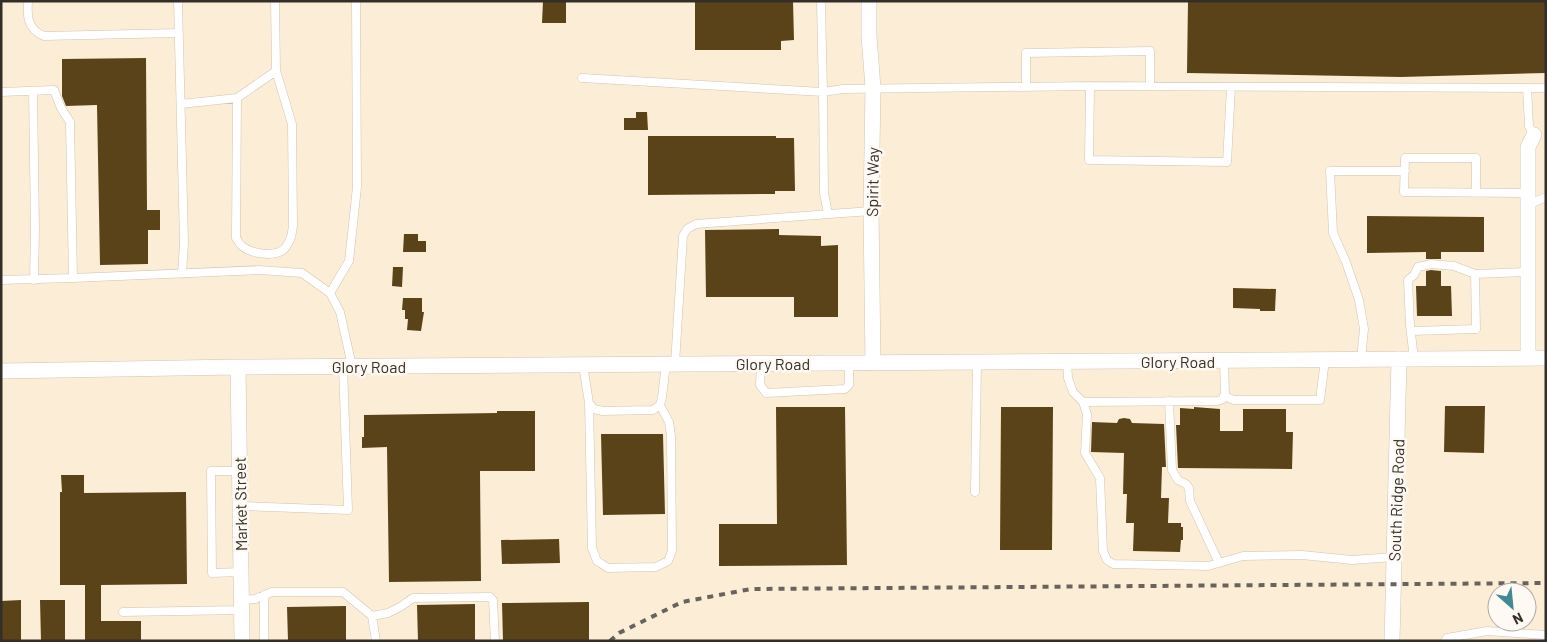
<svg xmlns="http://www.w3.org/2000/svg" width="1547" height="642" font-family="Barlow,sans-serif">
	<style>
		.built { fill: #fceed6; fill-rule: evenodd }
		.building { fill: #5a4319 }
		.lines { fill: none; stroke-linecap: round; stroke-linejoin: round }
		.service-casing { stroke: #cec4b4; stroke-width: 9 }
		.minor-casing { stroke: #cec4b4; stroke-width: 16 }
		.service { stroke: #fff; stroke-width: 8 }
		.minor { stroke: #fff; stroke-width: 15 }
		.rail { stroke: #68645d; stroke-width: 4; stroke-dasharray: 6 6; stroke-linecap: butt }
		.labels { text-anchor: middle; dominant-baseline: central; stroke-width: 5; stroke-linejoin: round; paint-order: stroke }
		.street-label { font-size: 16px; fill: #332f28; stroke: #fefaf3 }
	</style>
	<rect width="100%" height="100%" fill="#fefaf3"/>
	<!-- built -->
	<path class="built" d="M1 1H1546V641H1ZM1497 592H1527V622H1497Z"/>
	<!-- building -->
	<path class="building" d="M543 1H566V23H542Z
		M695 1H793L794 40 781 41V50H695Z
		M1188 1H1546V73L1401 77 1187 73Z
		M146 58 147 210H160V230H148V264L100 265 97 105 66 106 62 96V59Z
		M636 112H647L648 130H624V118H636Z
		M648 136H776V138H794L795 191H775V194L648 195Z
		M1367 216 1484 217V252H1441V259H1426V252L1367 253Z
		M779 229V235L821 236V246L838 245V317H794V297H706L705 230Z
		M404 234H418V241H426V252H403Z
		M393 267H403L402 287 392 286Z
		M1431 270 1441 271V286H1451L1452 316H1417L1416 286H1426V271Z
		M1233 288 1276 289 1275 311H1260V309L1233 308Z
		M403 298H422V312H424L421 331 407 330 408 319H405V310H402Z
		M1445 406H1485L1484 453 1444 452Z
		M776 407H845L847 565 719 566V524H777Z
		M1001 407H1053L1052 550H1000Z
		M1194 407 1220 409V431H1243V409H1286V432H1293L1292 469 1178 468 1176 425H1180V408L1194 409Z
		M497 411H535V471H480L481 581 389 582 387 447 362 448V437H364V415L497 413Z
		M1124 418 1130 419 1132 423 1164 424 1166 467H1162L1161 498H1169L1168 523H1181V527H1183V540H1181L1180 552 1133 551 1134 523H1126L1127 494H1123L1124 453 1091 452 1092 422 1117 423 1119 419Z
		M601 434H663L665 514 603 515Z
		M61 475H84V493L186 492 187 584 101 585V621H141V641H85V585H60V492H62Z
		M559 539 560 563 502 564 501 540Z
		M21 600V641H1V601Z
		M40 600H65V641H41Z
		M589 602V641H503L502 603Z
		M475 604V641H418L417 605Z
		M346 606V641H288L287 607Z"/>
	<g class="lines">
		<defs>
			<path id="service" d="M28 1C27 16 27 29 44 36L179 33
				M178 1 184 243 182 274
				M582 78 823 92 821 4
				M1090 86 1089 160 1227 162 1231 87
				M1026 87V53L1150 51V86
				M1527 88 1529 126 1534 135
				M33 91 35 229 34 280
				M1 92 54 90 61 108 70 122 73 278
				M237 98 276 71
				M181 104 237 98 236 238C238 240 239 243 241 245 250 254 276 258 285 248 291 241 292 234 293 225L292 124 276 71 275 1
				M1476 193V158H1405L1404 192 1528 193
				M1528 205 1546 197
				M828 214 824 193 823 92 843 89 1090 86 1546 88
				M1 280 73 278 259 270 302 273 330 293 340 312 352 366
				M330 293 349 261 357 187 356 1
				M1412 331 1476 329 1475 274
				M1361 359 1364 329 1359 300 1346 262 1333 233 1330 171H1405
				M1414 359 1410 325 1408 280 1414 275 1418 267 1431 264 1454 266 1475 274 1528 272
				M1067 361 1068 378 1073 392 1083 402 1087 414 1085 453 1100 478 1103 551 1107 560 1113 564 1208 566 1243 556 1302 555 1352 560 1394 557
				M675 364 683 236 687 229 696 224 871 211
				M761 364 760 385 766 393 845 389 849 385V363
				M583 365 589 403 594 409 603 411 653 410 660 405 662 397 666 364
				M1224 396 1234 400H1320L1325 360
				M1169 401 1172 470 1178 480 1186 484 1189 488 1190 501 1219 563
				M1083 402 1218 401 1223 399 1225 394 1224 360
				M589 403 592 548 597 561 608 568 656 567 668 561 672 551 671 436 669 422 660 405
				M240 471H211L212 573 241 572
				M975 492 977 362
				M240 506 348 510 343 366
				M264 595V641
				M242 600 255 599 272 592H343L372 616 376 641
				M123 612 242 610
				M372 616 388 613 400 607 413 598 490 597 493 600 495 641
				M1445 641 1447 638 1487 631 1546 635"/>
			<path id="minor" d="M869 1V36L873 88 871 211 873 363
				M1528 358V147L1534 135
				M238 367 242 641
				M1 371 238 367 1546 358
				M1392 641 1399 359"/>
		</defs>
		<!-- service casing -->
		<use href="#service" class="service-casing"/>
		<!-- minor casing -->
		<use href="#minor" class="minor-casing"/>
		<!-- service -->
		<use href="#service" class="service"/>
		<!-- minor -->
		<use href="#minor" class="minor"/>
		<!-- rail -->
		<path class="rail" d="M610 641 619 633 682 602 751 589 1546 583"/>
	</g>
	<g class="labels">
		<!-- street labels -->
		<g class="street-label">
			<text transform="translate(872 182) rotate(-89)">Spirit Way</text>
			<text x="1178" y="361">Glory Road</text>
			<text x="773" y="363">Glory Road</text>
			<text x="369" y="366">Glory Road</text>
			<text transform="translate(1396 500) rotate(-88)">South Ridge Road</text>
			<text transform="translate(240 504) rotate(-91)">Market Street</text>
		</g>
	</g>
	<!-- border -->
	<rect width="1547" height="642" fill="none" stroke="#332f28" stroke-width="5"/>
	<!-- north arrow -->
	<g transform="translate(1512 607) rotate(153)"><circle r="24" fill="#fefaf3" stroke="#ada9a2"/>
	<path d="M0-4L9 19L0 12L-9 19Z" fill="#438993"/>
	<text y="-8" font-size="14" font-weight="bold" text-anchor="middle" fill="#332f28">N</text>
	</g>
</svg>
